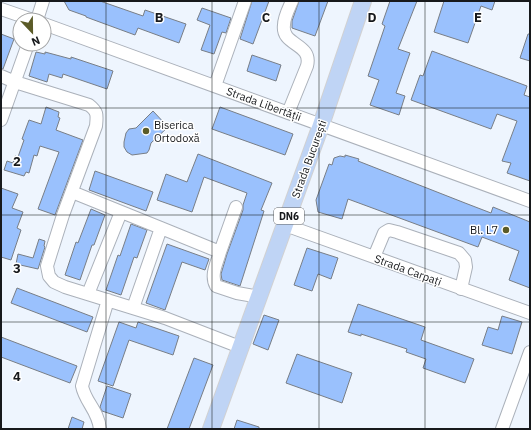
<svg xmlns="http://www.w3.org/2000/svg" width="531" height="430" font-family="'IBM Plex Sans',sans-serif">
	<style>
		.building { fill: #9ac1fd; stroke: #787e86 }
		.lines { fill: none; stroke-linecap: round; stroke-linejoin: round }
		.minor-casing { stroke: #abb1ba; stroke-width: 14 }
		.major-casing { stroke: #d1d1d2; stroke-width: 18 }
		.minor { stroke: #fff; stroke-width: 12 }
		.major { stroke: #bfd4f5; stroke-width: 16 }
		.grid { fill: none; stroke: #17191c; stroke-width: 1; stroke-opacity: 0.55 }
		.poi-dot { fill: #5b5b28; stroke: #fff; stroke-width: 1.5 }
		.labels { text-anchor: middle; dominant-baseline: central; stroke-width: 3; stroke-linejoin: round; paint-order: stroke }
		.shield { fill: #fff; stroke: #5d5e60; stroke-width: 1 }
		.shield-label { font-size: 10px; font-weight: bold; fill: #17191c }
		.street-label { font-size: 11px; fill: #17191c; stroke: #fff }
		.poi-label { font-size: 11px; fill: #17191c; stroke: #fff; text-anchor: start }
		.grid-label { font-size: 13px; text-anchor: middle; font-weight: bold; fill: #17191c; stroke: #fff; stroke-width: 3; stroke-linejoin: round; paint-order: stroke }
	</style>
	<rect width="100%" height="100%" fill="#eef5fe"/>
	<!-- building -->
	<path class="building" d="M64 1H100L143 16 145 10 186 24 179 43 138 28 135 35 86 17V16L69 10Z
		M252 1H269L253 44 240 39Z
		M299 1H328L315 36 292 28V21Z
		M390 1H417L398 49 410 53 396 93 405 96 399 115 370 105 379 80 368 76 385 26 382 24Z
		M444 1H495L492 10 481 6 468 43 434 32Z
		M202 8 231 18 226 33 222 32 214 54 201 50 210 25 197 20Z
		M1 34 14 39 3 69H1Z
		M528 34H530V61L520 58Z
		M432 51 527 86 524 95 530 97V181L507 173 511 163 502 161 517 121 497 114 491 129 411 100 420 75 423 76Z
		M36 52 45 54V52L71 59V57L113 71 107 89 63 74 62 78 49 74 47 82 29 76Z
		M252 55 281 65 276 81 247 71Z
		M46 107 59 112 58 117 60 118 56 130 83 140 55 215 38 209 59 152 40 146 37 156 34 155 29 173 26 172 24 176 4 170 7 161 13 163 15 156 18 157 24 140 22 139 29 120 41 124Z
		M220 107 293 134 285 155 212 129Z
		M153 111 168 127 151 143 149 150 147 153 132 155 127 152 124 147V142L126 133 129 129 136 128Z
		M198 154 272 183 261 210 264 211 240 286 222 280 221 274 227 254 243 210V205L247 193 204 177 192 212 157 200 166 174 187 182Z
		M345 155 359 159 358 161 465 203 491 213 493 207 530 222V288L509 280 519 251 482 237 478 247 348 199 342 219 318 212 316 200 329 164 332 165 334 158 340 156 345 157Z
		M95 171 153 192 146 211 89 190Z
		M1 188 18 194 12 208 23 212 17 228 21 230 11 260 1 257Z
		M91 209 105 215 94 245H92L80 280 65 275 76 242 78 243Z
		M131 224 147 230 137 258 134 257 121 295 106 290 118 255 120 256Z
		M39 239 45 241 44 246 45 247 38 269 16 264 18 254 33 258Z
		M167 244 209 259 205 270 182 262 165 310 146 303Z
		M307 248 338 258 331 279 318 274 312 291 294 285Z
		M17 288 93 317 87 332 11 303Z
		M358 304 425 327 421 340 474 359 465 383 423 368 426 359 406 352 407 349 361 334V336L348 332Z
		M264 315 279 320 268 350 253 344Z
		M502 316 522 322 512 354 482 345 488 327 498 330Z
		M119 322 136 328 138 322 179 336 173 355 129 340 113 386 98 381Z
		M1 337 77 366 70 383 1 357Z
		M297 354 352 373 342 403 286 383Z
		M194 358 213 365 189 429H167Z
		M107 386 131 394 123 418 102 411 100 407Z
		M72 417 84 422 82 429H68Z
		M237 420 259 427V429H234Z"/>
	<g class="lines">
		<defs>
			<path id="minor" d="M1 9 33 20
				M37 20 43 1
				M44 24 530 201
				M1 76 15 82 89 105C98 112 97 115 96 126L63 215 51 253 47 266 49 276 54 282 65 287 165 318 240 347
				M215 86 245 1
				M288 113 307 66C313 43 281 46 284 25 284 17 289 8 292 1
				M1 120 28 44
				M72 192 161 228
				M285 225 530 313
				M220 252C217 263 210 275 216 286L237 293 259 297
				M374 257 384 233 389 230 397 232 459 253 465 260 466 267 461 289
				M88 294 121 212
				M133 308 161 228 220 252 236 207
				M100 429C98 410 85 402 82 386L108 300
				M502 429 530 352"/>
			<path id="major" d="M211 429 321 125 363 1"/>
		</defs>
		<!-- minor casing -->
		<use href="#minor" class="minor-casing"/>
		<!-- major casing -->
		<use href="#major" class="major-casing"/>
		<!-- minor -->
		<use href="#minor" class="minor"/>
		<!-- major -->
		<use href="#major" class="major"/>
	</g>
	<!-- grid -->
	<path class="grid" d="M106 1V429M212 1V429M319 1V429M425 1V429M1 108H530M1 215H530M1 322H530"/>
	<!-- markers -->
	<g class="poi-dot">
		<circle cx="146" cy="131" r="4"/>
		<circle cx="506" cy="230" r="4"/>
	</g>
	<g class="labels">
		<!-- shield labels -->
		<rect class="shield" x="274" y="208" width="30" height="16" rx="3"/>
		<g class="shield-label">
			<text x="289" y="216">DN6</text>
		</g>
		<!-- street labels -->
		<g class="street-label">
			<text transform="translate(264 104) rotate(20)">Strada Libertății</text>
			<text transform="translate(309 159) rotate(-70)">Strada București</text>
			<text transform="translate(408 270) rotate(20)">Strada Carpați</text>
		</g>
		<!-- poi labels -->
		<g class="poi-label">
			<text x="154" y="125">Biserica<tspan x="154" dy="13">Ortodoxă</tspan></text>
			<text x="498" y="230" text-anchor="end">Bl. L7</text>
		</g>
	</g>
	<g class="grid-label">
		<text x="159" y="22">B</text>
		<text x="266" y="22">C</text>
		<text x="372" y="22">D</text>
		<text x="478" y="22">E</text>
		<text x="17" y="166">2</text>
		<text x="17" y="273">3</text>
		<text x="17" y="381">4</text>
	</g>
	<!-- border -->
	<rect width="531" height="430" fill="none" stroke="#17191c" stroke-width="4"/>
	<!-- north arrow -->
	<g transform="translate(32 32) rotate(158)"><circle r="19" fill="#ffffff" stroke="#a2a3a4"/>
	<path d="M0-3L7 15L0 10L-7 15Z" fill="#5b5b28"/>
	<text y="-6" font-size="11" font-weight="bold" text-anchor="middle" fill="#17191c">N</text>
	</g>
</svg>
